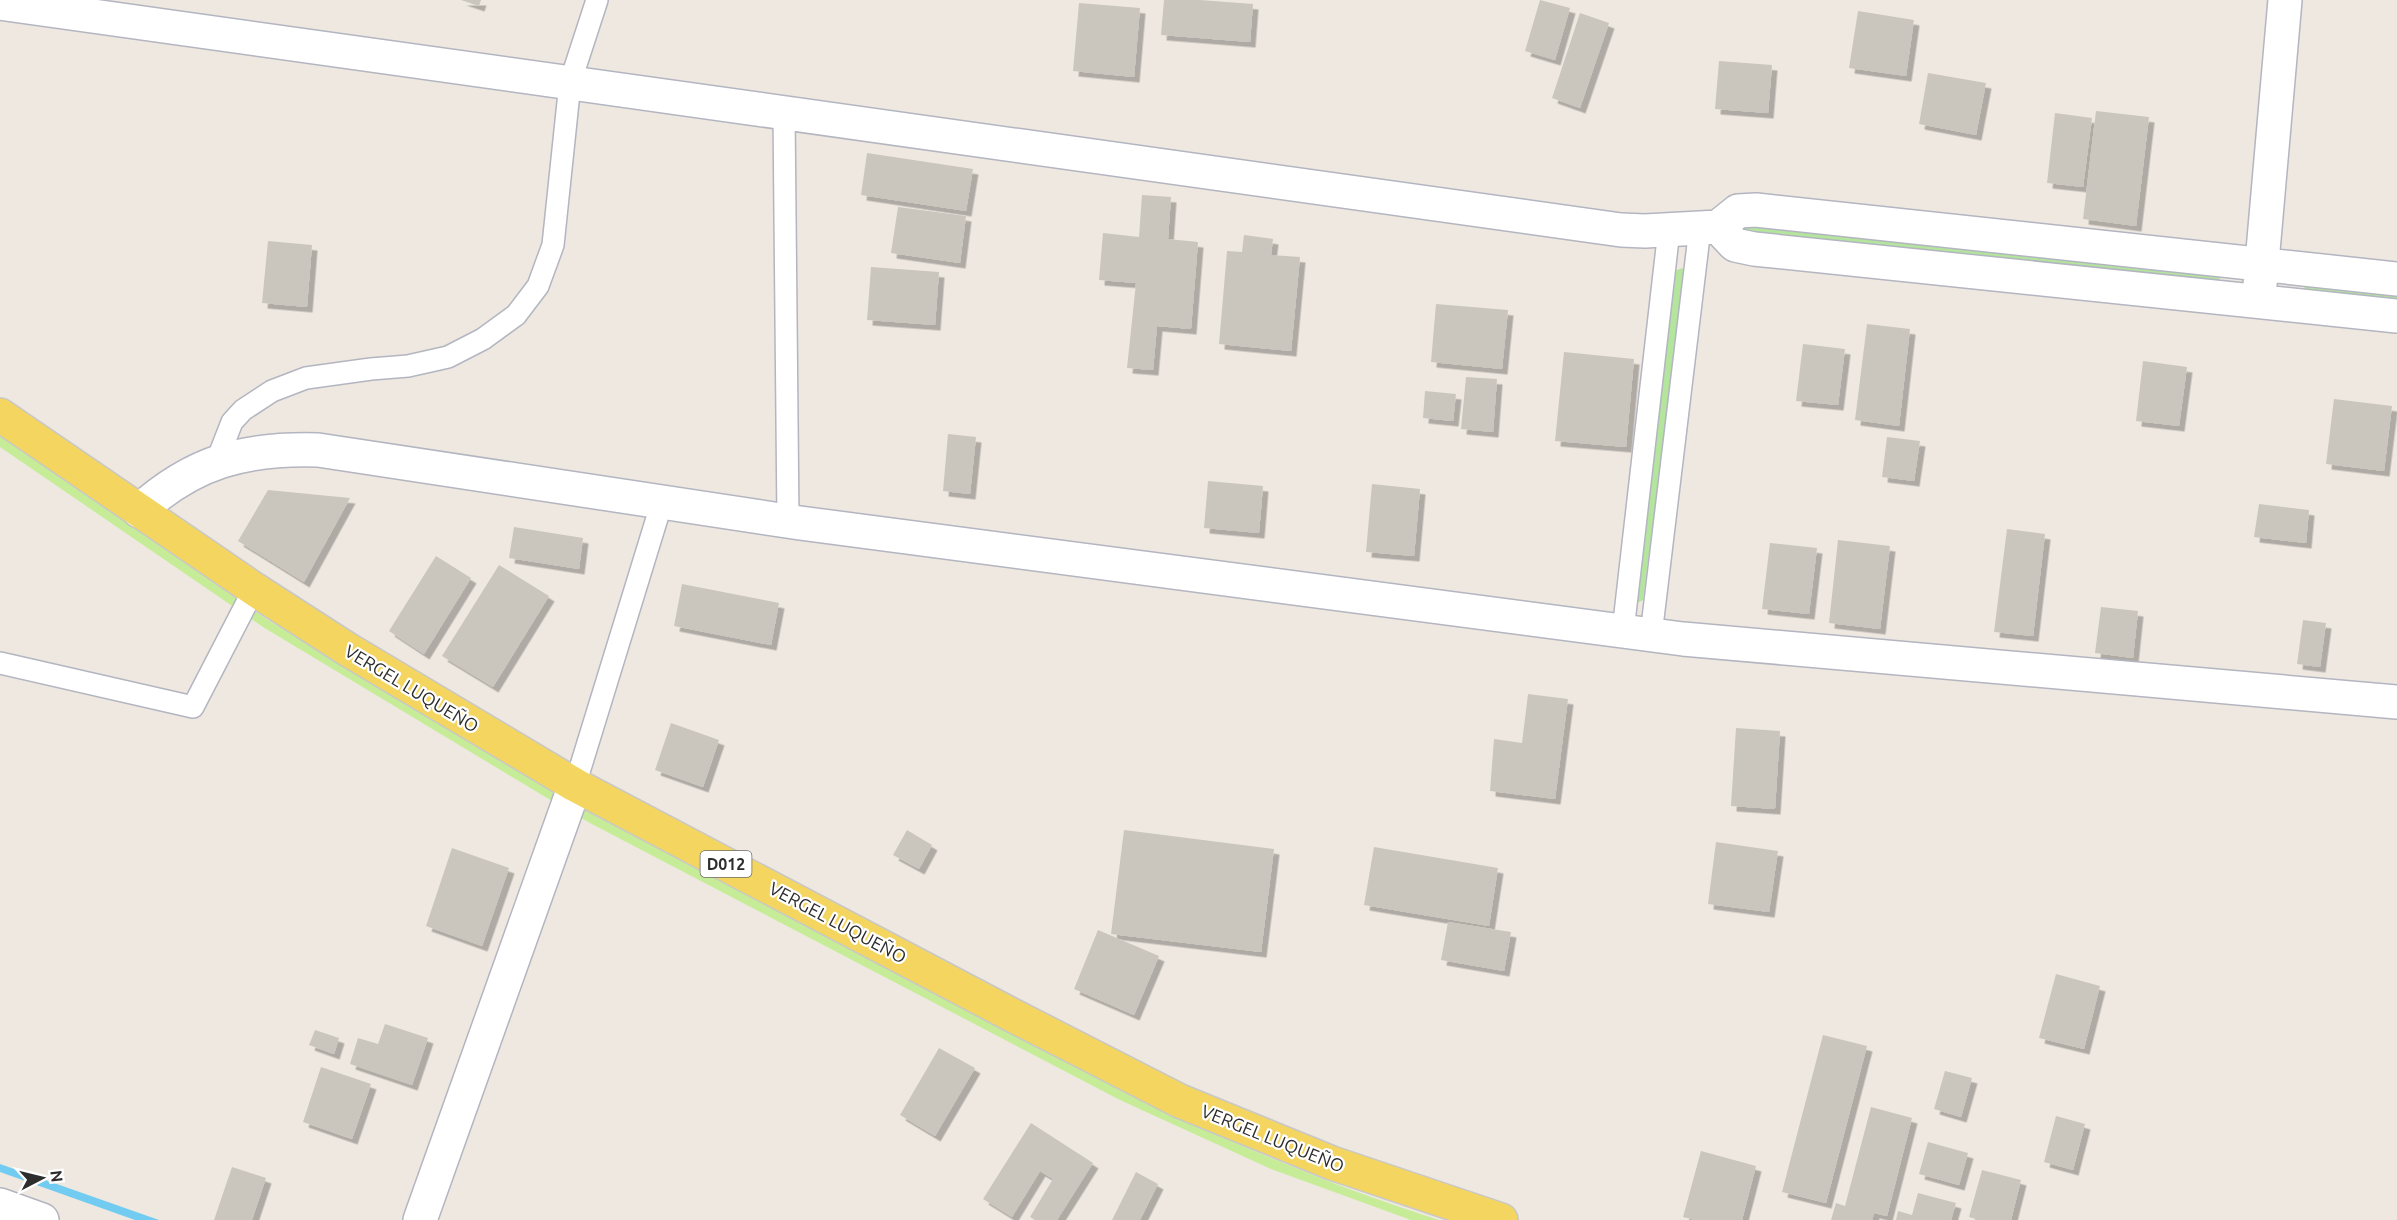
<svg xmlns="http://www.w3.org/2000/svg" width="2397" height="1220" font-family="Ubuntu,sans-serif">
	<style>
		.green { fill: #b3e59c }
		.pitch { fill: #c6ec98 }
		.water { fill: #72cbf1 }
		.building { fill: #cac6be; filter: url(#shadow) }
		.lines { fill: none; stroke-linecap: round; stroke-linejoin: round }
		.lane-casing { stroke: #b3b5c0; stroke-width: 24 }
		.street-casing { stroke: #b3b5c0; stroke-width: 36 }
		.primary-casing { stroke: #c8c8c8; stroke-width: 36 }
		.lane { stroke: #fff; stroke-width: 21 }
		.street { stroke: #fff; stroke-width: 33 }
		.primary { stroke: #f3d560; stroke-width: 33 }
		.labels { text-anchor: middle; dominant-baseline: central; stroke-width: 4.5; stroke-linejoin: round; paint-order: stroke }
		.shield { fill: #fff; stroke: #6c6c6c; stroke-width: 1.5 }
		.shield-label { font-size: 16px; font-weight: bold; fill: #2d2d2d }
		.street-label { font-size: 18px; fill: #2d2d2d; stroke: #fff }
	</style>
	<defs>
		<filter id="shadow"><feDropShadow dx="5.5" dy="5.5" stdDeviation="0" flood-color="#0004"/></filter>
	</defs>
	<rect width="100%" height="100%" fill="#eee8e0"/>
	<!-- green -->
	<path class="green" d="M1741 224 2220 276 2219 282 1741 232Z
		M1682 268 1685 272 1643 600 1637 603 1634 599 1675 271Z
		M2304 284 2397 290V304L2305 293Z"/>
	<!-- pitch -->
	<path class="pitch" d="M0 436 268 620 596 816 1125 1092C1227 1141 1331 1186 1439 1220H1411L1271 1169 1120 1100 590 823 542 795 263 627 0 447Z"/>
	<!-- water -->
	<path class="water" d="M0 1164 159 1220H135L0 1172Z"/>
	<!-- building -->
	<path class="building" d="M461 0H481L479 6Z
		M1164 0H1200L1253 4 1250 42 1161 35Z
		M1540 0 1570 8 1555 60 1525 51Z
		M1079 3 1140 8 1134 77 1073 71Z
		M1858 11 1914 20 1906 76 1849 68Z
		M1580 13 1609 23 1580 108 1552 98Z
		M1719 61 1772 65 1768 113 1715 109Z
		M1928 73 1986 83 1976 135 1919 124Z
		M2096 111 2149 117 2136 226 2083 219Z
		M2055 113 2092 118 2083 187 2047 183Z
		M867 153 973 169 966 211 861 195Z
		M1142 195 1171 197 1168 239 1198 242 1191 329 1157 326 1153 370 1127 368 1136 283 1099 280 1103 233 1139 237Z
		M898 207 966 216 960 263 891 253Z
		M1244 235 1273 239 1271 255 1300 257 1291 351 1219 344 1227 251 1242 252Z
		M268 241 312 245 307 307 262 303Z
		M871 267 939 272 935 325 867 320Z
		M1436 304 1508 310 1502 369 1431 362Z
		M1867 324 1910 329 1899 426 1855 420Z
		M1803 344 1845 349 1838 405 1796 401Z
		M1564 352 1634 359 1626 447 1555 441Z
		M2143 361 2187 367 2179 426 2136 421Z
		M1466 377 1497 379 1493 432 1461 429Z
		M1425 391 1456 394 1453 421 1423 418Z
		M2334 399 2392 406 2384 471 2326 464Z
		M948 434 976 437 970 494 943 491Z
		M1887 437 1920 441 1914 481 1882 477Z
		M1208 481 1263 486 1259 533 1204 528Z
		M1372 484 1420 489 1414 556 1366 552Z
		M268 490 350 498 304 582 238 541Z
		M2259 504 2309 510 2306 543 2254 537Z
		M514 527 583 538 579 569 509 558Z
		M2007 529 2045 534 2033 636 1994 632Z
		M1838 540 1890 546 1880 629 1829 623Z
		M1770 543 1817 548 1809 614 1762 609Z
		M436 556 471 578 424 654 389 631Z
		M499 565 549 596 493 687 442 656Z
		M682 584 779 603 771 645 674 626Z
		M2101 607 2138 611 2133 658 2095 653Z
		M2303 620 2326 623 2320 667 2297 664Z
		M1528 694 1568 699 1555 799 1490 791 1494 739 1522 743Z
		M671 723 719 740 703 787 655 770Z
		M1736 728 1780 731 1775 809 1731 806Z
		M907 830 932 845 919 869 893 855Z
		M1124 830 1274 849 1261 952 1111 934Z
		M1716 842 1778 851 1769 912 1708 904Z
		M1374 847 1498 868 1489 926 1364 905Z
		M452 848 509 868 482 946 426 926Z
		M1448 922 1511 932 1504 971 1441 960Z
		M1098 930 1159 956 1134 1015 1074 989Z
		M2056 974 2100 986 2084 1049 2039 1038Z
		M385 1024 428 1038 412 1085 350 1064 358 1038 378 1044Z
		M315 1030 339 1038 334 1054 309 1045Z
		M1823 1035 1867 1046 1826 1203 1782 1192Z
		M939 1048 975 1068 935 1136 900 1115Z
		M321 1067 371 1084 352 1139 303 1122Z
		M1945 1071 1972 1078 1961 1117 1934 1109Z
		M1871 1107 1912 1118 1887 1216 1874 1213 1872 1220H1831L1836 1203 1845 1206Z
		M2056 1116 2085 1124 2073 1170 2044 1162Z
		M1031 1123 1093 1163 1057 1220H1035L1030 1217 1053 1179 1040 1171 1012 1217 983 1199Z
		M1928 1142 1968 1153 1959 1185 1919 1174Z
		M1701 1151 1756 1166 1742 1220H1695L1683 1217Z
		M232 1167 266 1178 252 1220H214Z
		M1982 1170 2021 1180 2011 1220H1979L1969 1217Z
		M1136 1172 1158 1184 1140 1220H1112Z
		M1918 1193 1956 1203 1951 1220H1896L1898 1211 1912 1215Z"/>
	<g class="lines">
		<defs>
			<path id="lane" d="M784 113 788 521
				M216 463 232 422 243 410 272 391 306 378 371 369 408 366 448 357 483 339 516 315 538 286 553 245 570 83 597 0
				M1623 631 1669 230
				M1651 635 1700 228
				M0 663 193 707 254 589
				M575 785 662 502"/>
			<path id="street" d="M0 3 1621 230 1645 231 1718 227 1738 211 1756 210 2397 279
				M1718 227 1735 245 1754 249 2397 316
				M2260 285 2285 0
				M139 511C194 461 245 448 318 450L800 523 1683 639 2397 702
				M0 1205 42 1220
				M420 1220 575 785"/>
			<path id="primary" d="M0 415 254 589 347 649 575 785 1010 1014 1180 1101 1332 1163 1501 1220"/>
		</defs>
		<!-- lane casing -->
		<use href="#lane" class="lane-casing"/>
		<!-- street casing -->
		<use href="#street" class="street-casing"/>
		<!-- primary casing -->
		<use href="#primary" class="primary-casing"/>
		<!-- lane -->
		<use href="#lane" class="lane"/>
		<!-- street -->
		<use href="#street" class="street"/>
		<!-- primary -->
		<use href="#primary" class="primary"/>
	</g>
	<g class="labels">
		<!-- shield labels -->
		<rect class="shield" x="700.5" y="851" width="51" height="26" rx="4.5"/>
		<g class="shield-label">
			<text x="726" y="864">D012</text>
		</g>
		<!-- street labels -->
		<g class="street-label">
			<text transform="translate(412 688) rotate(31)">VERGEL LUQUEÑO</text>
			<text transform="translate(838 922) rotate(28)">VERGEL LUQUEÑO</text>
			<text transform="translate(1273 1138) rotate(22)">VERGEL LUQUEÑO</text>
		</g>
	</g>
	<!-- north arrow -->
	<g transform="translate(42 1178) rotate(83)" stroke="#ffffff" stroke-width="4.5" paint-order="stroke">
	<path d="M0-4.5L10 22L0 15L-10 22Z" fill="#2d2d2d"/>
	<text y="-9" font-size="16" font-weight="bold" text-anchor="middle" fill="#2d2d2d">N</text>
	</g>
</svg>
